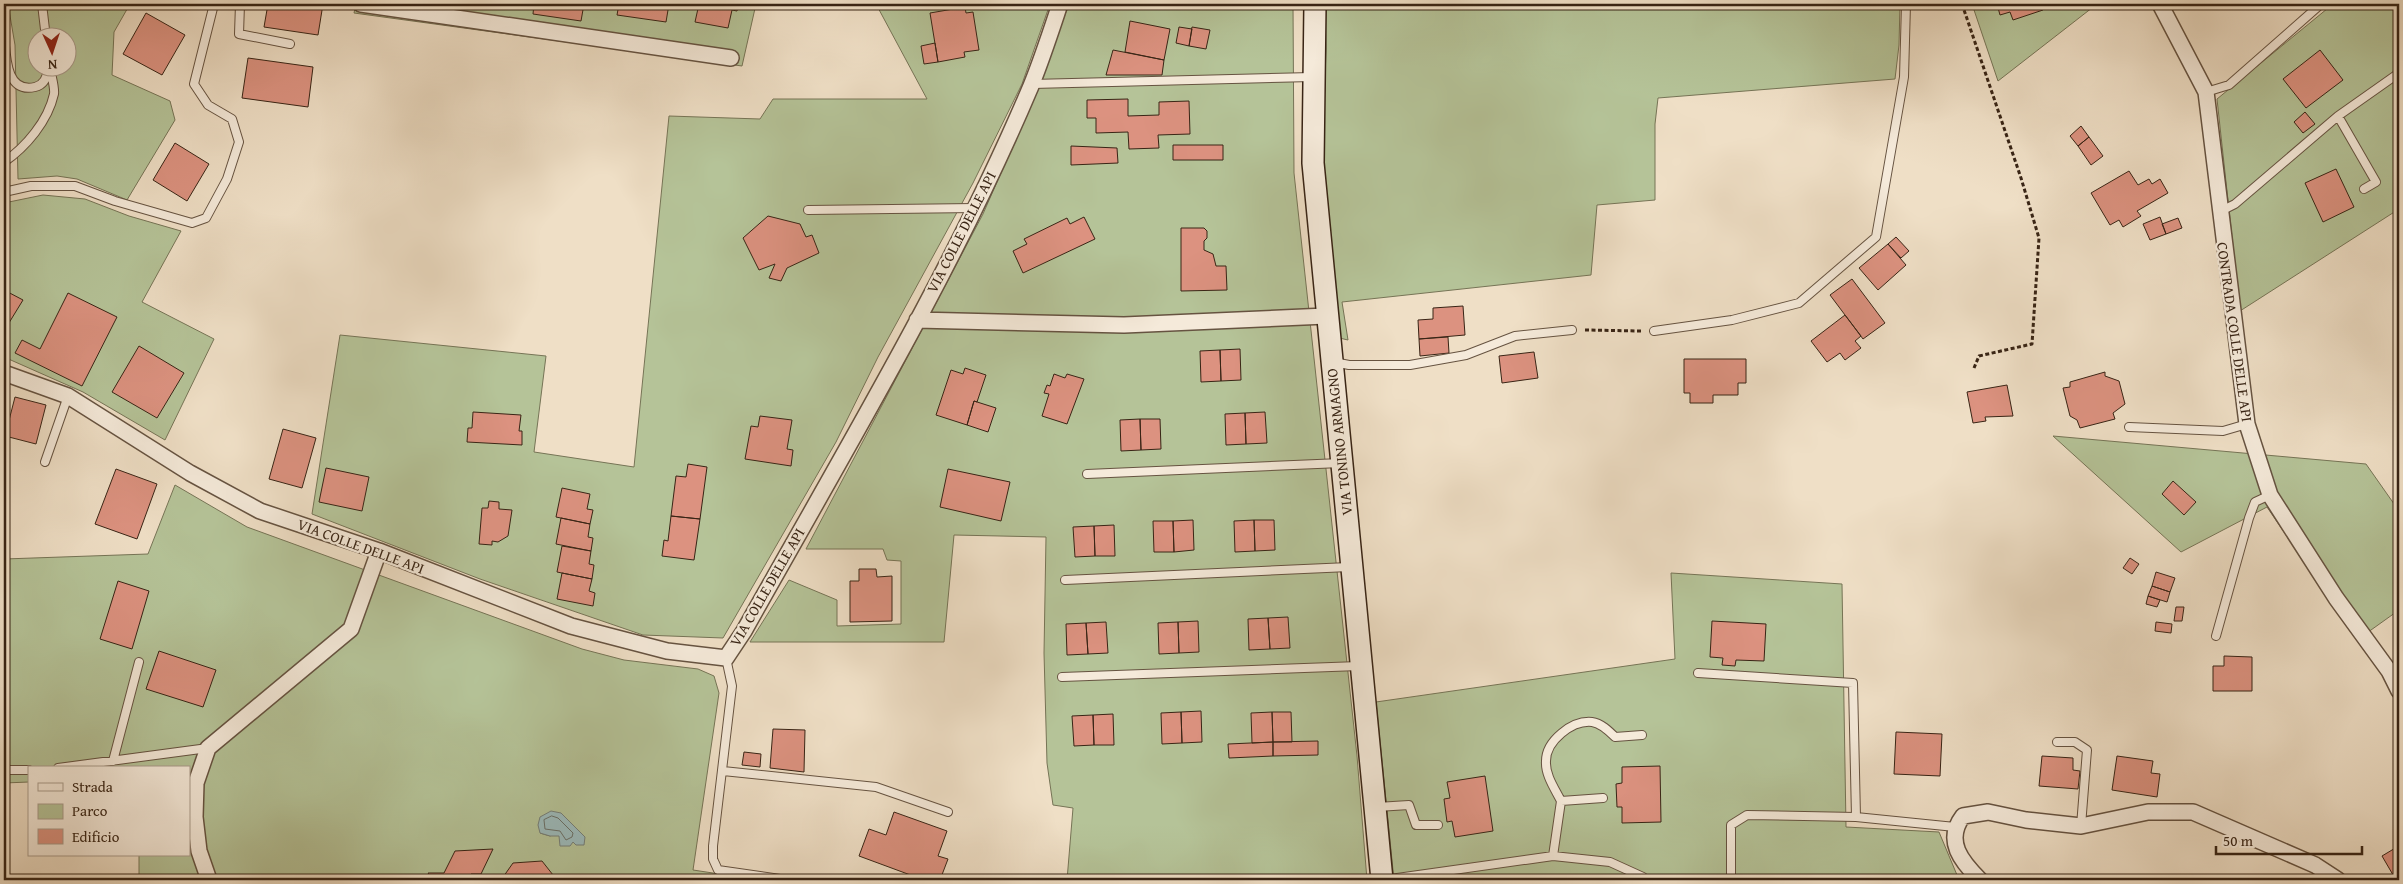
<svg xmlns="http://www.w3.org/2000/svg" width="2403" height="884" font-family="'Gentium Book Plus',serif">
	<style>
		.green { fill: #b5c398; stroke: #767456; fill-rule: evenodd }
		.water { fill: #9cbbbc; stroke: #747f79 }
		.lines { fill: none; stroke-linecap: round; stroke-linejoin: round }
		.shore { stroke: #6a7068; stroke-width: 1 }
		.building { fill: #dc9280; stroke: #382415 }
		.lane-casing { stroke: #665341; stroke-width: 10 }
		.street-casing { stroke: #665341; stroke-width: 18 }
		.secondary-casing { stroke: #382415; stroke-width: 24 }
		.path { stroke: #382415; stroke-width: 3; stroke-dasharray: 4 2.5; stroke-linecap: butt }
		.lane { stroke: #f5eada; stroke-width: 8 }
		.street { stroke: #f5eada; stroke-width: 15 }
		.secondary { stroke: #f5eada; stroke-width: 21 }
		.labels { text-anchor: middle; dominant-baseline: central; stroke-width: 4.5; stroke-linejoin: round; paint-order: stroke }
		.street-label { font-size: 15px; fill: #382415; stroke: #f5eada }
	</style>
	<rect width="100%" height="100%" fill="#efdfc6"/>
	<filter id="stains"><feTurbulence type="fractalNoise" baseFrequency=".004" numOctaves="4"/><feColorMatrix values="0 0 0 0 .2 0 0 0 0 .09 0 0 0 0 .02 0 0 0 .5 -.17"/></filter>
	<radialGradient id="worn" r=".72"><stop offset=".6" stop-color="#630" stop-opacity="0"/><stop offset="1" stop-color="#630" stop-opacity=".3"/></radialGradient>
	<!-- green -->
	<path class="green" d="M8 4H130L114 32 112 75 170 101 175 120 127 200 77 179 57 176 18 179 15 45ZM38 38H68V68H38Z
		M356 4H756L742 66 354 13Z
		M876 4H1050L1022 84 973 183 878 357 836 442 723 638 643 635 480 579 312 514 340 335 546 356 534 452 634 467 669 116 760 119 773 99H927Z
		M1069 4H1293L1294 173 1357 756 1367 880H1067L1073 808 1053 805 1047 763 1044 653 1046 537 954 535 944 642H750L789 580 837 600V626L901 624V561L887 560 883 549H806L983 214 1034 97Z
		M1325 4H1900L1899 45 1895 79 1658 98 1655 124V200L1597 205 1591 275 1342 302 1348 340 1335 337 1322 171 1326 49Z
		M1972 4H2097L1998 81Z
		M2333 4H2399V209L2240 311 2217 99Z
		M43 195 85 199 129 216 181 231 142 302 214 339 165 440 83 392 4 357V203Z
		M2053 436 2366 464 2399 511V610L2357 640 2267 507 2181 552Z
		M175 485 247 527 582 649 624 660 698 669 714 676 719 693 693 870 759 880H139V855H189V768H29V782L4 783V559L148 554ZM561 813 585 837 573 841 555 834 550 836 540 833Z
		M1671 573 1842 584 1846 827 1939 832 1957 875 1964 880H1394L1376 702 1675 659Z"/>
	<!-- water -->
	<path class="water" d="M551 811 561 813 585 837 584 845H576L573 842 570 846H560L559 836H550L540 833 538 825 540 817Z"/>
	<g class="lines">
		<!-- shore -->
		<path class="shore" d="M552 816 558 818 573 833 572 837 566 840 560 831 545 829 544 820Z"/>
	</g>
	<!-- building -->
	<path class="building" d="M268 4H323L318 35 264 27Z
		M534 4H584L581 21 533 14Z
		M619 4H669L666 22 617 15Z
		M699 4H739L737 11 732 10 728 28 695 22Z
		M1997 4H2041L2043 10 2013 20 2010 12 2000 15Z
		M965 7 966 13 973 12 979 50 964 52 965 57 938 62 930 13Z
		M146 13 185 35 162 75 123 54Z
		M1130 21 1170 29 1164 60 1125 52Z
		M1179 27 1192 29 1189 46 1176 43Z
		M1192 27 1210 30 1206 49 1189 46Z
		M935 43 938 62 924 64 921 46Z
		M1113 50 1164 60 1162 75H1106Z
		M2320 50 2343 80 2306 108 2283 79Z
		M248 58 313 67 308 107 242 98Z
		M1128 99V116L1159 115V102L1189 101 1190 134 1158 135 1159 148 1129 149 1128 132 1096 133V118H1087V100Z
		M2305 112 2315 124 2303 133 2294 122Z
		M2081 126 2089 137 2078 146 2070 136Z
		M2089 137 2103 156 2091 165 2078 146Z
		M175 143 209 164 187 201 153 180Z
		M1173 145H1223V160H1173Z
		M1071 146 1117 148 1118 163 1071 165Z
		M2336 169 2354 207 2323 222 2305 183Z
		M2129 171 2138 185 2149 179 2152 184 2160 179 2168 193 2137 211 2141 216 2123 227 2119 220 2110 225 2091 193Z
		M768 216 800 224 806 237 812 235 819 253 787 268 781 281 769 278 775 264 759 270 743 238Z
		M1084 217 1095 239 1023 273 1013 251 1027 244 1024 239 1067 218 1070 224Z
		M2160 217 2166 234 2150 240 2143 224Z
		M2178 218 2182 228 2166 234 2162 224Z
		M1181 228H1204L1207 231V238L1204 241V250L1213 254 1216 266H1226L1227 290 1181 291Z
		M1896 237 1909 251 1901 258 1888 244Z
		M1888 244 1906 265 1878 290 1859 268Z
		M1852 279 1885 323 1863 339 1830 295Z
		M4 290 23 300 4 331Z
		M68 293 117 317 82 386 15 353 22 340 40 349Z
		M1463 306 1465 335 1419 339 1418 320 1433 319V308Z
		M1845 315 1861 336 1855 341 1861 348 1845 360 1840 353 1827 362 1811 341Z
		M1448 337 1449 353 1420 356 1419 339Z
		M139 346 184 373 157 418 112 392Z
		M1240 349 1241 380 1221 381 1220 350Z
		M1220 350 1221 381 1201 382 1200 351Z
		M1534 352 1538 378 1502 383 1499 356Z
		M1684 359H1746V383H1738V395H1713V403H1690V393H1684Z
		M965 368 986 375 977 402 974 401 967 425 936 415 951 370 963 374Z
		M2105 372V376L2119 381 2125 404 2113 413 2115 419 2080 428 2077 420 2070 416 2063 388 2070 387V382Z
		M1054 374 1065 378 1067 374 1084 379 1067 424 1042 416 1049 394 1044 393 1047 385 1050 386Z
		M2007 385 2013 416 1985 417 1986 421 1973 423 1967 392Z
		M15 397 46 405 36 444 5 436Z
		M974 401 996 408 988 432 967 425Z
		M473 412 521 415 519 431H522V445L467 442 468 428H472Z
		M1265 412 1267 443 1246 444 1245 413Z
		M1245 413 1246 444 1226 445 1225 414Z
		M760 416 792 420 787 449 793 450 791 466 745 459 751 426 758 427Z
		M1140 419 1141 450 1121 451 1120 420Z
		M1140 419H1160L1161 449 1141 450Z
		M283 429 316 438 302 488 269 479Z
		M688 464 707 467 700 519 671 516 676 476 686 477Z
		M326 468 369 477 362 511 319 502Z
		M116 469 157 484 137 539 95 524Z
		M948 469 1010 482 1001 521 940 507Z
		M2173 481 2196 502 2184 515 2162 494Z
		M562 488 590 494 587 509 593 510 590 524 556 517Z
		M489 501 499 502V509L512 510 508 536 498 542 492 541V545L479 544 482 508H488Z
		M671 516 700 519 694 560 662 556 664 540 668 541Z
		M561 518 590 524 588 537 593 538 591 551 556 544Z
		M1193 520 1194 550 1174 552 1173 521Z
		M1254 520 1255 551 1235 552 1234 521Z
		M1254 520H1274L1275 550 1255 551Z
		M1153 521H1173L1174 552H1154Z
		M1114 525 1115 556H1095L1094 526Z
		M1094 526 1095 556 1075 557 1073 527Z
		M562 546 591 551 589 564 594 565 592 579 557 572Z
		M2130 558 2139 564 2132 574 2123 568Z
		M859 569H876L877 577 892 576V621L850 622V581H859Z
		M2156 572 2175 578 2170 592 2152 586Z
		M562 573 592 579 589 591 595 593 593 606 557 599Z
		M118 581 149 591 132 649 100 639Z
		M2152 586 2170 592 2167 602 2148 596Z
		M2148 596 2160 600 2157 607 2146 604Z
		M2176 607H2184L2182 621H2174Z
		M1288 617 1290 648 1270 649 1268 618Z
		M1268 618 1270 649 1249 650 1248 619Z
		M1198 621 1199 652 1179 653 1178 622Z
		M1712 621 1766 624 1764 661 1736 660 1735 666 1722 665 1723 658 1710 657Z
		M1106 622 1108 653 1088 654 1086 623Z
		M1178 622 1179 653 1159 654 1158 623Z
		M2156 622 2172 624 2171 633 2155 631Z
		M1086 623 1088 654 1067 655 1066 624Z
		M159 651 216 670 203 707 146 689Z
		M2224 656 2252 657V691H2213V666H2224Z
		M1201 711 1202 742 1182 743 1181 712Z
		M1181 712 1182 743 1162 744 1161 713Z
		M1272 712H1291L1292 742H1273Z
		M1272 712 1273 742 1252 743 1251 713Z
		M1113 714 1114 745H1094L1093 715Z
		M1093 715 1094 745 1074 746 1072 716Z
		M773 729 805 730 804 772 770 768Z
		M1896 732 1942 734 1940 776 1894 774Z
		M1318 741V755L1273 756V742Z
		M1273 742V756L1229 758 1228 744Z
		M744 752 761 754 760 767 742 765Z
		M2042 756 2073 758V770L2080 771 2078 789 2039 786Z
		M2117 756 2153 761 2151 773 2160 774 2157 797 2112 790Z
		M1660 766 1661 822 1622 823V807H1617L1616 784 1622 783V767Z
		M1485 776 1493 831 1455 837 1452 821 1447 822 1444 799 1450 798 1447 782Z
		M894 812 947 831 938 856 948 859 940 880H924L859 856 869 829 886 835Z
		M2399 841V880H2396L2382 856 2397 847 2395 843Z
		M493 849 481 874H471L467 880H433L428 873H444L455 851Z
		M542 861 557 880H501L513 863Z"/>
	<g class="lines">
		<defs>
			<path id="lane" d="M42 4 46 38
				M240 4 239 34 290 44
				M4 34C6 54 5 94 35 87 44 85 47 78 48 69
				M1032 84 1312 77
				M2206 92 2229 85 2321 4
				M2338 116 2376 182 2364 189
				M4 162C26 147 48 121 54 94 55 87 51 75 50 68
				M4 192 31 186H75L115 201 192 223 206 218 227 179 239 142 232 119 208 105 194 84 214 4
				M808 210 975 208
				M2219 212 2235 204 2338 116 2399 73
				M1654 331 1732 320 1799 303 1876 237 1904 77 1906 4
				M1334 362 1349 365H1410L1466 355 1515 336 1572 330
				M2129 427 2223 431 2247 424
				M45 462 68 396
				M1087 474 1341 463
				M1065 580 1349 567
				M2216 636 2249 518 2255 502 2270 495
				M726 658 732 686 713 846V859L718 870 787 880
				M1698 673 1853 683 1856 817
				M1062 677 1359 666
				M2057 742H2075L2087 750 2081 826
				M113 761 139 662
				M58 768 208 748
				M4 770H29
				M723 771 876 787 948 812
				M1561 801C1555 789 1545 775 1546 761 1546 741 1572 720 1592 722 1601 723 1609 731 1615 737L1642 735
				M1377 807 1409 805 1416 825H1438
				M1553 856 1561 801 1603 798
				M1383 880 1553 856 1610 862 1643 877 1645 880
				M1731 880V825L1747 815 1856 817 1955 827"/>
			<path id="street" d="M361 4 731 58
				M2160 4 2206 92 2247 424 2270 495 2336 598 2389 671 2399 691
				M917 320 1124 325 1326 316
				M4 373 68 396 190 473 260 511 379 551 571 626 667 651 726 658 744 631C844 452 951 275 1031 86 1042 59 1051 31 1060 4
				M209 880 199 851 195 817 196 783 208 748 351 629 379 551
				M1980 880C1962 862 1944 841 1963 816L1988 812 2026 820 2081 826 2148 812H2193L2315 865 2338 880"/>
			<path id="secondary" d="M1315 4 1313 163 1382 880"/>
		</defs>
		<!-- lane casing -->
		<use href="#lane" class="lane-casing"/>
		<!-- street casing -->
		<use href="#street" class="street-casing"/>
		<!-- secondary casing -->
		<use href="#secondary" class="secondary-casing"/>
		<!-- path -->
		<path class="path" d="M1962 4 2021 178 2039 238 2032 344 1979 356 1974 368
			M1585 330 1641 331"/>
		<!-- lane -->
		<use href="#lane" class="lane"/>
		<!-- street -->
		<use href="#street" class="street"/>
		<!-- secondary -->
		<use href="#secondary" class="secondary"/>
	</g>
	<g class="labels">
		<!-- street labels -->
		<g class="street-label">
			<text transform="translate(961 232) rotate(-63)">VIA COLLE DELLE API</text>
			<text transform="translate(2235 332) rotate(82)">CONTRADA COLLE DELLE API</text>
			<text transform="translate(1339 442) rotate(-96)">VIA TONINO ARMAGNO</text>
			<text transform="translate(361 546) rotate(20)">VIA COLLE DELLE API</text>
			<text transform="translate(767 587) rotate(-60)">VIA COLLE DELLE API</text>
		</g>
	</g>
	<!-- margin -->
	<rect width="2403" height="884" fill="none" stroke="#efdfc6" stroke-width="20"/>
	<rect x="5" y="5" width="2393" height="874" fill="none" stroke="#382415" stroke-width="2.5"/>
	<rect x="10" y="10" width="2383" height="864" fill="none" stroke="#382415"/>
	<!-- legend -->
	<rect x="28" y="766" width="162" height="90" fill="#f5eada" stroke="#a99b8b"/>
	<rect x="38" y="783" width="25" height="8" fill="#f5eada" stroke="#a99b8b"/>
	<text x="72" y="792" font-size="15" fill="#382415">Strada</text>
	<rect x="38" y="804" width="25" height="15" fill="#b5c398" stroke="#a99b8b"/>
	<text x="72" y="816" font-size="15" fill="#382415">Parco</text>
	<rect x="38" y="829" width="25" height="15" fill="#dc9280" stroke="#a99b8b"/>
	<text x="72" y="842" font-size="15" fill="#382415">Edificio</text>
	<!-- north arrow -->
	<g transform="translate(52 52) rotate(177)"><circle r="24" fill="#f5eada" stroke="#a99b8b"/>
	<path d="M0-4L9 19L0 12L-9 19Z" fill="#8f2418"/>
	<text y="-8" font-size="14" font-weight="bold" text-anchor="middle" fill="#382415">N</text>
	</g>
	<!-- scale -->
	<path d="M2216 846v8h146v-8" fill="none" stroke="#382415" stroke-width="2.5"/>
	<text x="2223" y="846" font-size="15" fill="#382415" stroke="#f5eada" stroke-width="4" paint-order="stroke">50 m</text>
	<rect width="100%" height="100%" filter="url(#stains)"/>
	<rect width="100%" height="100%" fill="url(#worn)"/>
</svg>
